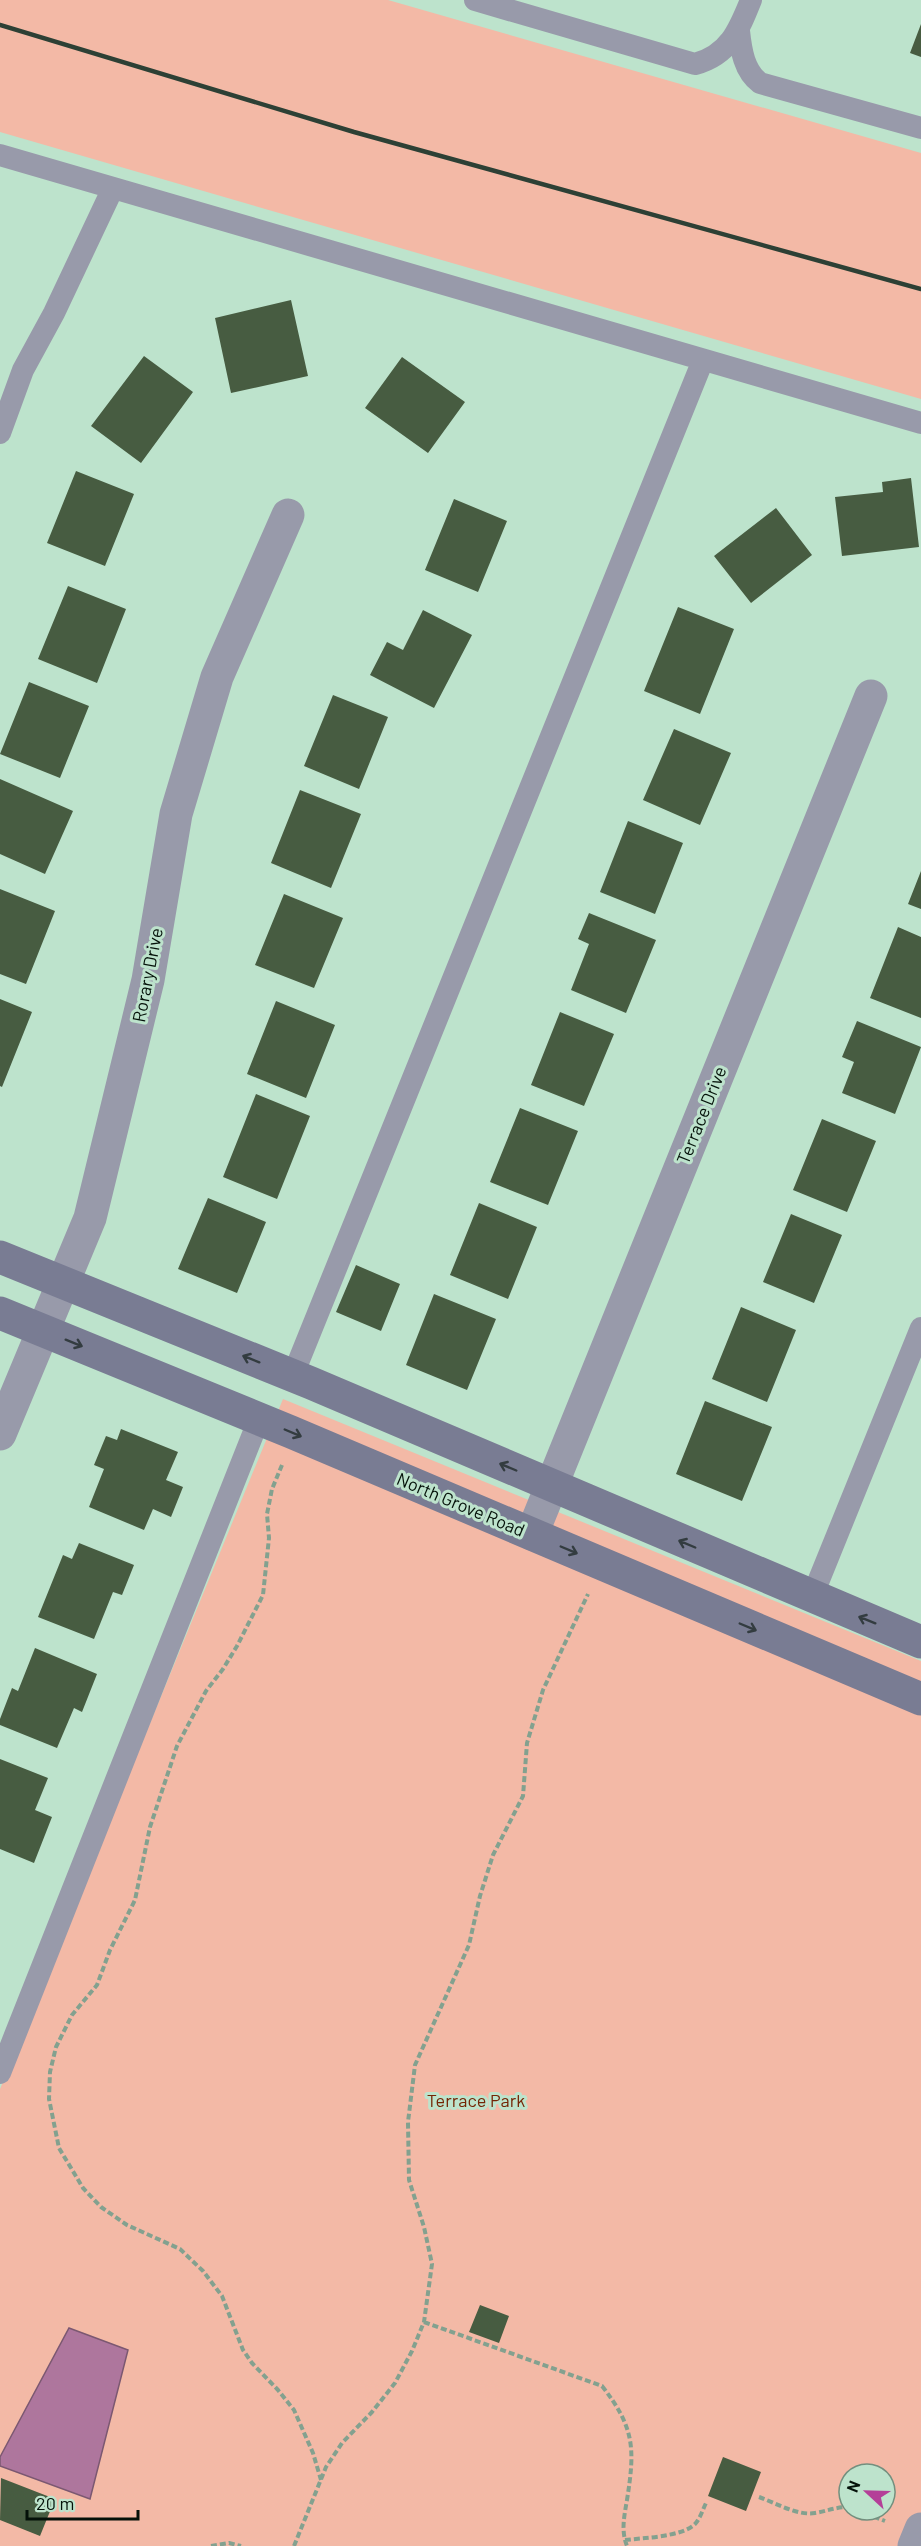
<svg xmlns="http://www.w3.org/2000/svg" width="921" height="2546" font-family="Barlow,sans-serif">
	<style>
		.green { fill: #f3b9a6; fill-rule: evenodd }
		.water { fill: #ae769d; stroke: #7b5871; stroke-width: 1.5 }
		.building { fill: #475c41 }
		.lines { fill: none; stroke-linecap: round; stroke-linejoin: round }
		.path { stroke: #83a18f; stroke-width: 4; stroke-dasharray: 6 3; stroke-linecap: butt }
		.lane { stroke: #989aaa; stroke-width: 22 }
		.street { stroke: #989aaa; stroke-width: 33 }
		.secondary { stroke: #797c93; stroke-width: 33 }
		.rail { stroke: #2d4035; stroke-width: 4.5 }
		.oneway { stroke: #333c40 }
		.labels { text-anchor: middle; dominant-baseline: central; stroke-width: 6; stroke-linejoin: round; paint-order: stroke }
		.street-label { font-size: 18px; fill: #041109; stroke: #bde3cc }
		.park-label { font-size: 18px; fill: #742505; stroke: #bde3cc }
	</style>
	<rect width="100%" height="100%" fill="#bde3cc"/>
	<!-- green -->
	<path class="green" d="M0 0H388L921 153V399L0 132Z
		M283 1399 921 1661V2529L914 2546H0V2089ZM849 2474H885V2510H849Z"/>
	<!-- water -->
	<path class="water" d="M69 2328 128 2350 90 2499 0 2466V2457Z"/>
	<!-- building -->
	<path class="building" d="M921 24V57L910 53Z
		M291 300 308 376 231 393 215 318Z
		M144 356 193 392 141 463 91 426Z
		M402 357 465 402 428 453 365 408Z
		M76 471 134 494 105 566 47 543Z
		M911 478 919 547 842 556 835 497 883 492 882 482Z
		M454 499 507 521 478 592 425 570Z
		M776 508 812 555 751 603 714 556Z
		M68 586 126 609 97 683 38 659Z
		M678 607 734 629 700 714 644 691Z
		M423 610 472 635 434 708 370 675 387 642 403 650Z
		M29 682 89 706 60 778 0 754Z
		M333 695 388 717 359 789 304 766Z
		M674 729 731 753 700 825 643 800Z
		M0 779 73 811 45 874 0 854Z
		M300 790 361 814 331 888 271 863Z
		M628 821 683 843 655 914 600 892Z
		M921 871V909L908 904Z
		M0 889 55 911 26 984 0 974Z
		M284 894 343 918 314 988 255 965Z
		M589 913 656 940 626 1013 571 990 589 944 578 939Z
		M898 927 921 937V1018L870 998Z
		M0 999 32 1012 2 1087 0 1086Z
		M276 1001 335 1025 306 1098 247 1074Z
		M560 1012 614 1034 584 1106 531 1085Z
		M857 1021 921 1047 895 1114 842 1093 854 1062 842 1057Z
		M256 1094 310 1116 277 1199 223 1177Z
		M520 1108 578 1131 548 1205 490 1182Z
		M822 1119 876 1141 847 1212 793 1190Z
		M208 1198 266 1222 237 1293 178 1269Z
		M479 1203 537 1227 508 1299 450 1275Z
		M791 1214 842 1235 814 1303 763 1282Z
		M356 1265 400 1284 381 1331 336 1312Z
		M434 1294 496 1319 467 1390 406 1365Z
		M741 1307 796 1330 767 1402 712 1379Z
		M705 1401 772 1427 742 1501 676 1474Z
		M121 1429 178 1452 166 1480 183 1487 171 1517 153 1509 144 1530 89 1507 104 1469 94 1465 106 1436 117 1440Z
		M79 1543 134 1565 122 1595 113 1592 94 1639 38 1617 63 1555 72 1559Z
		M35 1648 97 1674 82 1712 74 1708 57 1748 0 1725V1719L12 1688 18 1691Z
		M0 1759 48 1778 35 1810 52 1817 34 1863 0 1849Z
		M480 2305 509 2316 499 2343 469 2332Z
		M723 2457 761 2472 746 2511 708 2496Z
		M1 2478 55 2499 40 2536 0 2520Z"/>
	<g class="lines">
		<!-- path -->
		<path class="path" d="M282 1465 272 1489 267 1514 269 1538 263 1595 237 1646 223 1669 206 1691 177 1746 150 1827 135 1900 110 1950 97 1985 72 2015 56 2047 50 2072 49 2099 59 2148 83 2188 101 2207 127 2225 180 2249 203 2271 222 2296 243 2350 252 2363 278 2390 294 2410 313 2453 321 2480
			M424 2322 602 2386C635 2428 635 2449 627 2500 624 2517 621 2531 627 2546
			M759 2497C776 2503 797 2516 815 2513 827 2511 836 2507 849 2507
			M857 2510 885 2521
			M625 2540C642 2538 682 2537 695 2524 700 2519 703 2509 706 2503
			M211 2546 229 2543 241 2546
			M294 2546 326 2467 342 2443 372 2412 395 2383 412 2351 424 2322 432 2264 424 2227 409 2180 408 2122 415 2065 469 1945 480 1896 493 1855 523 1796 527 1743 543 1690 588 1594"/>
		<!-- lane -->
		<path class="lane" d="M475 0 695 64C729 55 739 30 751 0
			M739 31C741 50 744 71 760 83L921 128
			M0 155 921 423
			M0 433 23 370 54 313 113 188
			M293 1375 703 360
			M812 1597 921 1328
			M0 2073 259 1419"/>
		<!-- street -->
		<path class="street" d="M0 1434 90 1218 148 980 176 814 217 677 288 515
			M532 1534 871 696
			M914 2546 921 2529"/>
		<!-- secondary -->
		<path class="secondary" d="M0 1257 311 1383 921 1642
			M0 1313 291 1432 921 1699"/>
		<!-- rail -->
		<path class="rail" d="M0 25 354 132 921 289"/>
	</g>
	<!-- one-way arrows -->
	<defs><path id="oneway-shaft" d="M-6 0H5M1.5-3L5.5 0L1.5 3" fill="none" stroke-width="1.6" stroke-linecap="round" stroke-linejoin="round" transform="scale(1.5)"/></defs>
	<g class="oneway">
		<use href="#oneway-shaft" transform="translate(74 1343) rotate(22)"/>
		<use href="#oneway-shaft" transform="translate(251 1359) rotate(-158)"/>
		<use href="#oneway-shaft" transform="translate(293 1433) rotate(23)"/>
		<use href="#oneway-shaft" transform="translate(508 1467) rotate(-157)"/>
		<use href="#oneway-shaft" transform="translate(687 1544) rotate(-157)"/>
		<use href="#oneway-shaft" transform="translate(569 1550) rotate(23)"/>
		<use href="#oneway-shaft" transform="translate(867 1620) rotate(-158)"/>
		<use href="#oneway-shaft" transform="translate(748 1627) rotate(23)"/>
	</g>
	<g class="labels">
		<!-- street labels -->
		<g class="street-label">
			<text transform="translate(147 975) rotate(-79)">Rorary Drive</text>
			<text transform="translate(701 1115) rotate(-68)">Terrace Drive</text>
			<text transform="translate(461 1504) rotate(23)">North Grove Road</text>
		</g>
		<!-- park labels -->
		<g class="park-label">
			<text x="476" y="2100">Terrace Park</text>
		</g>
	</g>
	<!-- north arrow -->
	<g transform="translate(867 2492) rotate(292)"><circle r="28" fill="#bde3cc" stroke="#738f7e" stroke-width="1.5"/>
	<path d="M0-4.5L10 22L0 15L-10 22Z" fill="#b43f98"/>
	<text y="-9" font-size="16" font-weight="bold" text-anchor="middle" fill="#041109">N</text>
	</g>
	<!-- scale -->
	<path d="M27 2510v9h111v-9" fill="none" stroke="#041109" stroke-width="3"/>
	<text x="36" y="2510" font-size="18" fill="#041109" stroke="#bde3cc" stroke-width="4.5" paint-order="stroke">20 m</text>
</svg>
